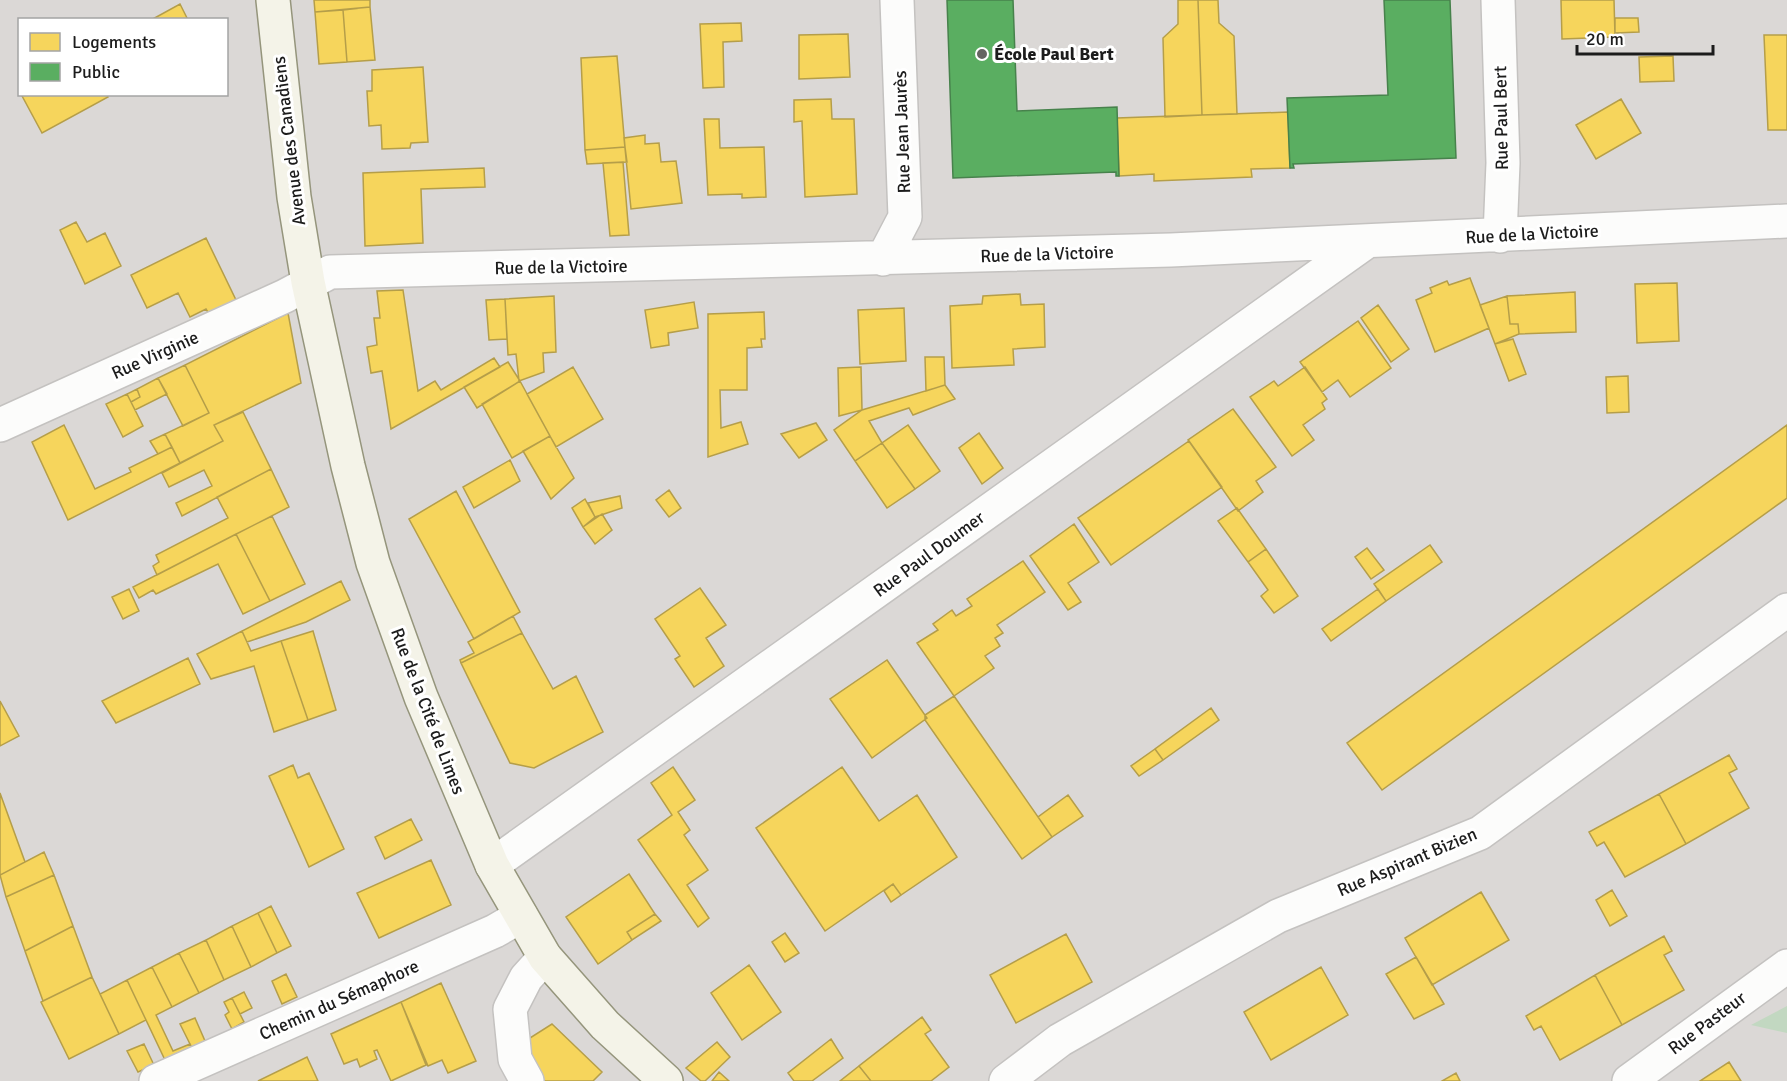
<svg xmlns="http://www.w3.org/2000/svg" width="1787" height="1081" font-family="Signika,sans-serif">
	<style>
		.residential { fill: #dbd8d6; fill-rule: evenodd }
		.cemetery { fill: #c2d8c1 }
		.homes { fill: #f6d55c; stroke: #b59e49; stroke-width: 1.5 }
		.public { fill: #5aae61; stroke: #47824c; stroke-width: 1.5 }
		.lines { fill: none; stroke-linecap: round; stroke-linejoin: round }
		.street-casing { stroke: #c4c2c0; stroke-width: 36 }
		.secondary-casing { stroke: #95957c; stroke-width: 36 }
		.street { stroke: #fcfcfb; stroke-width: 33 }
		.secondary { stroke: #f4f3e8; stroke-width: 33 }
		.poi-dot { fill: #656462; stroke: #fff; stroke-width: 2 }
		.labels { text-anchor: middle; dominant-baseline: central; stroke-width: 6; stroke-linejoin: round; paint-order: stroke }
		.poi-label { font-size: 18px; font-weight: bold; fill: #1c1c1c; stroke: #fff; text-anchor: start }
		.street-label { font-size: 18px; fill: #1c1c1c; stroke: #fff }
	</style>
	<rect width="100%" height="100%" fill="#ece9e4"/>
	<!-- residential -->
	<path class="residential" d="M0 0H1787V1081H0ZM20 20H226V94H20Z"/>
	<!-- cemetery -->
	<path class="cemetery" d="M1787 1006V1033L1751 1025Z"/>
	<!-- homes -->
	<path class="homes" d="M314 0H370V7L315 12Z
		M1178 0H1198L1202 115 1165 117 1163 38 1178 24Z
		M1198 0H1218L1219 23 1234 36 1237 114 1202 115Z
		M1561 0H1614L1615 37 1562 39Z
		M180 4 188 20H151Z
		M370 7 375 60 347 62 343 10Z
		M343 10 347 62 319 64 315 12Z
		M1615 18H1638L1639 32 1615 33Z
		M741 23 742 41 723 42 724 87 703 88 700 24Z
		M848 34 850 77 799 79V35Z
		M1764 35H1787V130H1768Z
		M617 56 625 147 585 150 581 58Z
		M1673 56 1674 81 1640 82 1639 57Z
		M423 67 428 142 411 143 410 148 382 149 381 125 369 126 367 91H372V70Z
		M21 94H106L108 97 42 133Z
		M831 99 832 119H854L857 194 805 197 802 121 794 122V100Z
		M1621 99 1641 133 1596 159 1576 125Z
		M1288 112 1290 168 1251 169 1252 177 1154 181V174L1119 176 1117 118Z
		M704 119H719L720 148 764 147 766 197 742 198V194L708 195Z
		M645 135V144L659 143 661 162 676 161 682 203 631 209 624 138Z
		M625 147 627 162 587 164 585 150Z
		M623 162 629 235 610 236 603 163Z
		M484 168 485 187 421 189 423 243 365 246 363 173Z
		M76 222 87 242 105 233 121 266 85 284 60 230Z
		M206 238 236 300 209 314 206 309 190 317 178 293 147 308 131 275Z
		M1470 278 1489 328 1435 352 1416 300 1432 293 1430 288 1447 281 1449 285Z
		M1677 283 1679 341 1637 343 1635 284Z
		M403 290 418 391 435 381 441 390 494 358 500 367 391 429 382 371 371 373 367 347 377 345 374 318H380L377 291Z
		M1575 292 1576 332 1519 334 1518 324H1510L1507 296Z
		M1020 294 1021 305 1044 304 1045 347 1013 349 1014 365 952 368 950 306 982 304 983 296Z
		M554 296 556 352 543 353 544 372 519 381 516 354 508 355 505 299Z
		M1507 296 1510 324H1518L1519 334 1495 344 1480 305Z
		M505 299 507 339 489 340 486 300Z
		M694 302 698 328 668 333 669 345 651 348 645 310Z
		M1378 305 1409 349 1391 362 1361 318Z
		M904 308 906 361 860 364 858 310Z
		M764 312 765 339H761L762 347 747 348V390H720L721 428 741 422 748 444 708 457V314Z
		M288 313 301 383 214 425 223 441 180 463 165 434 209 413 185 365Z
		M1358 321 1391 368 1350 397 1338 380 1322 392 1300 362Z
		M1513 339 1526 374 1509 381 1495 344Z
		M925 357H944L945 385 926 391Z
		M508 362 520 381 477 408 464 387Z
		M185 365 209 413 183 426 158 378Z
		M573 367 603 419 556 447 527 394Z
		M861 367 862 410 839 416 838 368Z
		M1305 367 1327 399 1322 403 1325 409 1303 425 1314 440 1292 456 1250 397 1274 381 1278 386Z
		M1628 376 1629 412 1607 413 1606 377Z
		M158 378 167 394 135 410 131 402 140 397 137 389Z
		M520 381 550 436 512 458 482 404Z
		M945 385 955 399 913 415 909 408 869 421 882 443 855 461 834 430 862 410Z
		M137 389 140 397 131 402 127 394Z
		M127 394 143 426 123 437 106 404Z
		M1233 409 1276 467 1256 481 1263 492 1238 511 1188 440Z
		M243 412 271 469 182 516 176 503 212 486 204 470 169 487 162 473 223 441 214 425Z
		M816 423 827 440 799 458 781 434Z
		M64 425 95 489 131 472 129 468 172 447 180 463 68 520 32 442Z
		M908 425 940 471 915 489 882 443Z
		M1787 425V498L1382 790 1347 743Z
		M979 433 1003 468 982 484 959 448Z
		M165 434 172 447 158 454 150 441Z
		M550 436 574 478 551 499 523 451Z
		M1189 441 1222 487 1111 565 1078 518Z
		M882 443 915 489 887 508 855 461Z
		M510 460 520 481 474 508 463 487Z
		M271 469 289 507 157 575 153 566 159 562 156 555 228 518 217 497Z
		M669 490 681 508 669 517 656 500Z
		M456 491 520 612 474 639 409 519Z
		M620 496 622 508 595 517 588 503Z
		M585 499 595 517 583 527 572 508Z
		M1237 508 1266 549 1248 562 1218 521Z
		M602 514 612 530 595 544 583 527Z
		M272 516 305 584 270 601 236 534Z
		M1074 524 1099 562 1068 583 1081 602 1068 610 1030 556Z
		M236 534 270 601 243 614 218 564 156 594 153 590 139 598 133 587Z
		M1430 545 1442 562 1386 601 1374 584Z
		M1367 548 1384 570 1371 579 1355 557Z
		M1266 549 1298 596 1274 613 1261 596 1268 590 1248 562Z
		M1023 561 1045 592 997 625 1003 633 995 638 1000 646 985 656 994 668 954 696 917 643 938 630 933 624 952 610 956 616 972 606 967 599Z
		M341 581 350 600 306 622 247 642 242 631Z
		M700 588 726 625 706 638 724 666 694 687 675 659 680 656 655 619Z
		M129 589 139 611 123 619 112 597Z
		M1378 589 1386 601 1331 641 1322 629Z
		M513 616 522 633 461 663 460 660 474 653 468 642Z
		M242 631 251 651 281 641 308 720 274 732 254 666 211 679 197 654Z
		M313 631 336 710 308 720 281 641Z
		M522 633 553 689 576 676 603 732 534 768 510 763 461 663Z
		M188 658 200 684 116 723 102 701Z
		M887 660 927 718 872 758 830 699Z
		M954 696 1052 837 1022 859 925 720V715Z
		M0 701 19 736 0 746Z
		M1211 708 1219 720 1163 760 1155 749Z
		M1155 749 1163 760 1139 776 1131 766Z
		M1729 755 1737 769 1729 773 1749 808 1686 844 1659 794Z
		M293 765 298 778 309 773 344 849 309 867 269 776Z
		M673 767 695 800 678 812 690 830 684 835 708 870 687 885 709 918 698 927 638 840 672 815 651 783Z
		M842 767 879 821 917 795 957 857 901 895 893 884 825 931 756 828Z
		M0 793 25 862 0 875Z
		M1659 794 1686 844 1625 877 1604 842 1597 846 1589 832Z
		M1068 795 1083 816 1052 837 1038 817Z
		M411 819 422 840 385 859 375 837Z
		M44 852 54 875 6 897 0 875Z
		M431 860 451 905 379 938 357 893Z
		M629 874 655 914 627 932 632 940 598 964 566 917Z
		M54 875 73 926 25 951 6 897Z
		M893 884 901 895 891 902 884 891Z
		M1612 890 1627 916 1610 926 1596 900Z
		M1481 892 1509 940 1432 985 1405 938Z
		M271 906 291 946 277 953 258 913Z
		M258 913 277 953 251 967 232 926Z
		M655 914 661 921 632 940 627 932Z
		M73 926 92 977 43 1001 25 951Z
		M232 926 251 967 224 980 206 940Z
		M785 933 799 953 785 962 772 942Z
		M1066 934 1092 982 1016 1023 990 975Z
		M1664 936 1672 951 1664 955 1684 990 1622 1025 1595 975Z
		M206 940 224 980 199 993 179 953Z
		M179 953 199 993 172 1007 152 967Z
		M1416 957 1444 1004 1414 1019 1386 974Z
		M749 965 781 1012 742 1040 711 993Z
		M152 967 172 1007 156 1015 173 1051 190 1044 192 1048 165 1060 127 980Z
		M1321 967 1348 1015 1271 1060 1244 1012Z
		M286 974 297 997 282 1004 272 981Z
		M1595 975 1622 1025 1560 1060 1541 1026 1534 1030 1526 1016Z
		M92 977 119 1034 69 1059 41 1002Z
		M127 980 146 1020 119 1034 100 994Z
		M441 983 476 1061 448 1073 442 1060 428 1066 401 1002Z
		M244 992 252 1008 240 1014 232 998Z
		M232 998 244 1022 232 1029 225 1015 229 1012 224 1002Z
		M401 1002 426 1065 391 1081 377 1050 374 1051 377 1059 360 1067 357 1059 344 1064 331 1034Z
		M922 1017 931 1030 925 1034 949 1067 931 1081H871L859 1066Z
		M195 1018 205 1041 192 1048 180 1024Z
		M552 1024 602 1072 593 1081H542L522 1043Z
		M831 1039 843 1058 812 1081H794L788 1073Z
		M717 1042 730 1057 705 1081H701L686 1068Z
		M144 1044 154 1065 138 1072 127 1051Z
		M307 1057 318 1081H258Z
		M1729 1062 1741 1081H1700Z
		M859 1066 871 1081H840Z
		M719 1072 729 1081H712Z
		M1456 1073 1460 1081H1442Z"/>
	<!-- public -->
	<path class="public" d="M947 0H1013L1017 111 1117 107 1119 176H1116V172L953 178Z
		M1384 0H1450L1456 158 1293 164 1294 168H1290L1287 98 1388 95Z"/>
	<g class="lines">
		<defs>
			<path id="street" d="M1498 0 1503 163 1500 236
				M883 259 905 217 897 0
				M0 425 285 296 330 272 1171 250 1787 221
				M492 865 1366 242
				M156 1081 495 931 521 916
				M527 1081 515 1059 510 1009 526 978 545 957
				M1006 1081 1060 1040 1278 916 1480 833 1787 610
				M1629 1081 1787 966"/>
			<path id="secondary" d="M273 0 294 197 308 282 348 466 373 563 421 697 492 865 545 957 605 1025 666 1081"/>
		</defs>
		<!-- street casing -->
		<use href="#street" class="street-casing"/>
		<!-- secondary casing -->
		<use href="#secondary" class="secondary-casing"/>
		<!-- street -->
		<use href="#street" class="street"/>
		<!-- secondary -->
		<use href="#secondary" class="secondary"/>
	</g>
	<!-- markers -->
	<circle class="poi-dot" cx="982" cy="54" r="6"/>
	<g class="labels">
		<!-- poi labels -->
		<g class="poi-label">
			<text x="994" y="54">École Paul Bert</text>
		</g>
		<!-- street labels -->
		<g class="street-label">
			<text transform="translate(1501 118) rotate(-91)">Rue Paul Bert</text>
			<text transform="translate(902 132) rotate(-92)">Rue Jean Jaurès</text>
			<text transform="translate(289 141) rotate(-97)">Avenue des Canadiens</text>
			<text transform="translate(1532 234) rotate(-3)">Rue de la Victoire</text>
			<text transform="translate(1047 254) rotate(-2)">Rue de la Victoire</text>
			<text transform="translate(561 267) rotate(-1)">Rue de la Victoire</text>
			<text transform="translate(155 355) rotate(-24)">Rue Virginie</text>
			<text transform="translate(929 554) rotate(-36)">Rue Paul Doumer</text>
			<text transform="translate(428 711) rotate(69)">Rue de la Cité de Limes</text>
			<text transform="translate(1407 862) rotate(-23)">Rue Aspirant Bizien</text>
			<text transform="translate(339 1000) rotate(-24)">Chemin du Sémaphore</text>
			<text transform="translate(1707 1023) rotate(-37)">Rue Pasteur</text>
		</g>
	</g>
	<!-- legend -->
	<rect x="18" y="18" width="210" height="78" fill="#ffffff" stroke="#a4a4a4" stroke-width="1.5"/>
	<rect x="30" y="33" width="30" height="18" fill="#f6d55c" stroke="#a4a4a4" stroke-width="1.5"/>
	<text x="72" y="48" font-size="18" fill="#1c1c1c">Logements</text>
	<rect x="30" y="63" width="30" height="18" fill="#5aae61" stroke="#a4a4a4" stroke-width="1.5"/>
	<text x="72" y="78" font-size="18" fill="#1c1c1c">Public</text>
	<!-- scale -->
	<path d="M1577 45v9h136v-9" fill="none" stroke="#1c1c1c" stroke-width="3"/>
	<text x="1586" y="45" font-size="18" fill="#1c1c1c" stroke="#ffffff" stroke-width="4.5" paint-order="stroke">20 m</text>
</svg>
